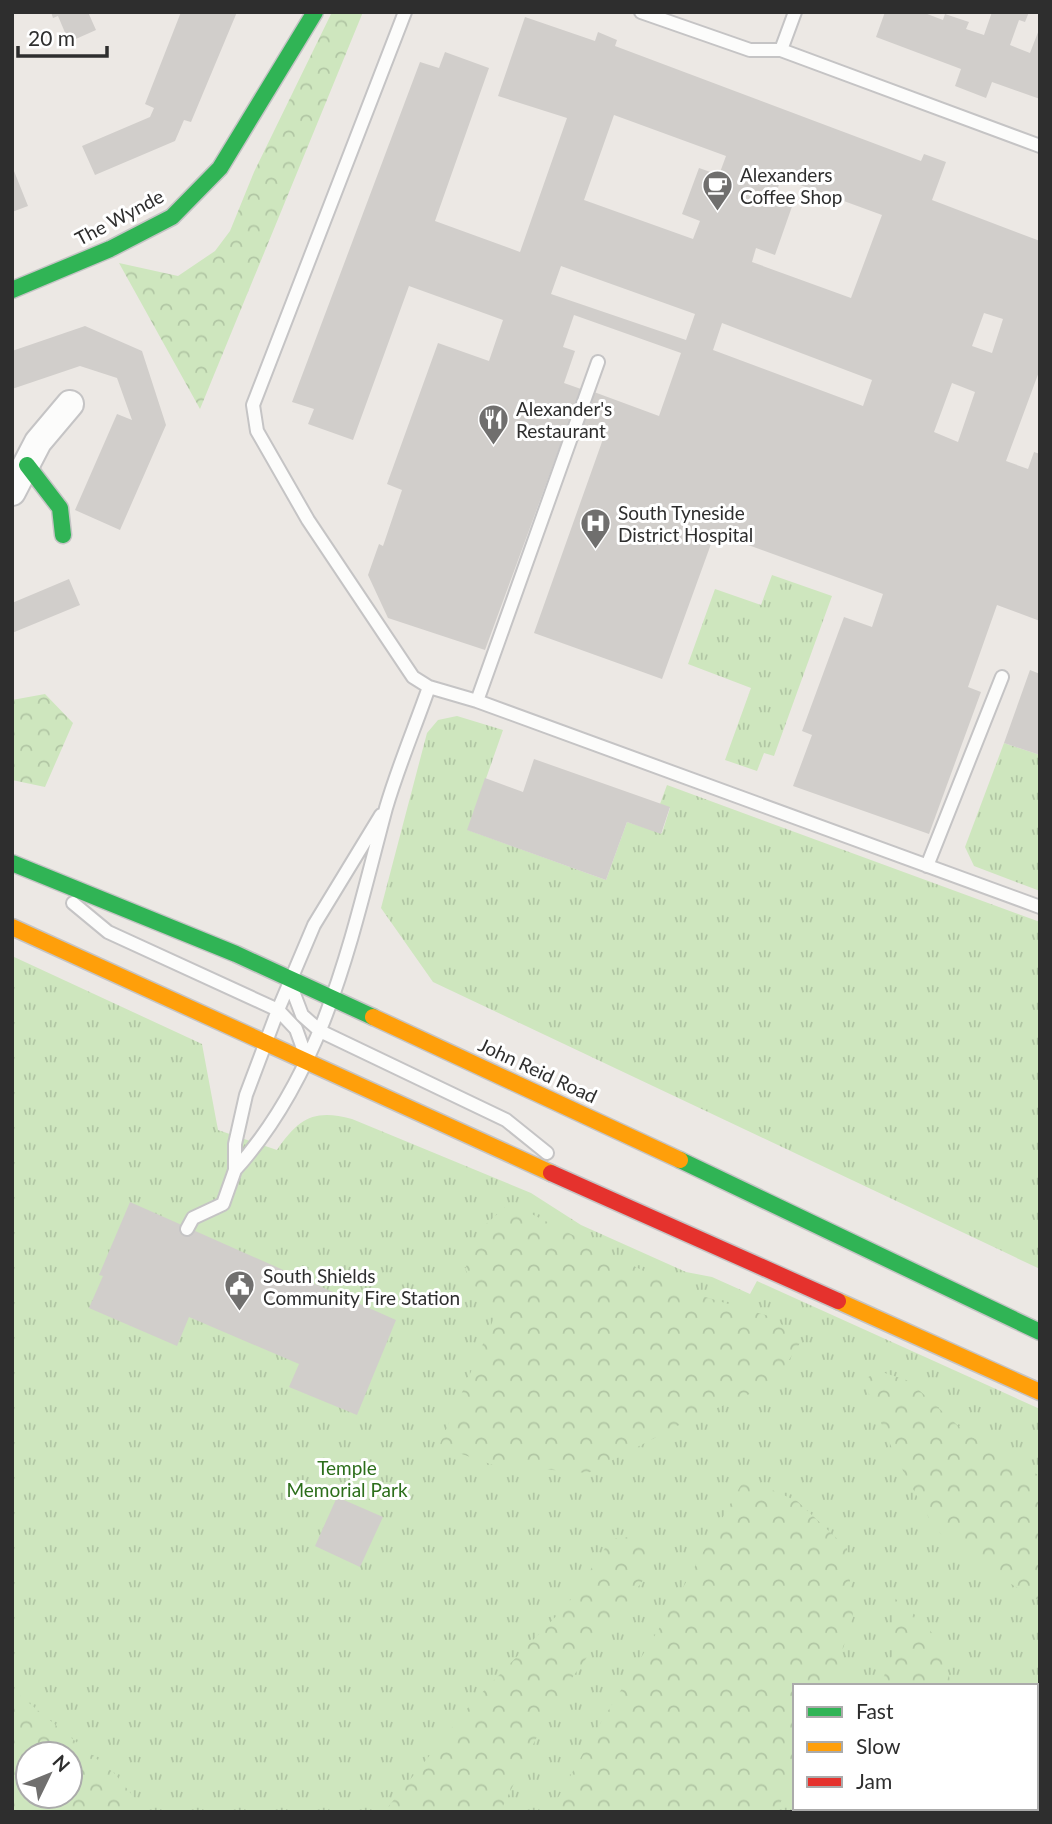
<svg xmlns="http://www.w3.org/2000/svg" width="1052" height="1824" font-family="Lato,sans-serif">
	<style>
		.grass { fill: url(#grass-tufts); fill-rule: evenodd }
		.forest { fill: url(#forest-crowns); fill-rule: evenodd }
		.building { fill: #d1cecb; fill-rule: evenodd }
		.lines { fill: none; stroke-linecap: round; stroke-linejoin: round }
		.lane-casing { stroke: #c5c4c5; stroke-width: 16 }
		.street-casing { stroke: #c5c4c5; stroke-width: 30 }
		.fast-casing { stroke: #c5c4c5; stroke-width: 19 }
		.slow-casing { stroke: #c5c4c5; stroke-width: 19 }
		.jam-casing { stroke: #c5c4c5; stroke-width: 19 }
		.lane { stroke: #fcfcfb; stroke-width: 12 }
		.street { stroke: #fcfcfb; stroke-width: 26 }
		.fast { stroke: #30b455; stroke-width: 16 }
		.slow { stroke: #ff9f0a; stroke-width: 16 }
		.jam { stroke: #e5322d; stroke-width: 16 }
		.labels { text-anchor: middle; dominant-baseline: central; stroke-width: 6; stroke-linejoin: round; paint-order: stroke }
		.poi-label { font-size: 19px; fill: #2e2e2e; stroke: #fff; text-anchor: start }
		.street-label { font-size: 19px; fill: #2e2e2e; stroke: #fff }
		.park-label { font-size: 19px; fill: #2c6e1b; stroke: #fff }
	</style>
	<defs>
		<pattern id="grass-tufts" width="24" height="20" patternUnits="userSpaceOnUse" patternTransform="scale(1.75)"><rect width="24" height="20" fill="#cee6be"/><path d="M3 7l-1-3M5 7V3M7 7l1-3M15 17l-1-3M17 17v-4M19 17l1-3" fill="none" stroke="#b1c6a4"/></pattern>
		<pattern id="forest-crowns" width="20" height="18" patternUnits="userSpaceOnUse" patternTransform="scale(1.75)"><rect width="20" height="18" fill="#cee6be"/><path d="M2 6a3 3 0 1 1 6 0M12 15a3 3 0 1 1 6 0" fill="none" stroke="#b1c6a4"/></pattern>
	</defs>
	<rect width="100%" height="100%" fill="#ece8e4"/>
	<!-- grass -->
	<path class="grass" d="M772 575 832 596 774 756 764 753 757 771 725 760 751 688 688 664 715 589 761 605Z
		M457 716 503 730 468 830 606 880 627 822 662 833 670 808 660 804 667 785 1040 922V1269L433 982 381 908 427 733 438 720Z
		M1004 743 1040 755V891L974 866 965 847Z
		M12 956 202 1044 218 1130 277 1150C299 1118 314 1109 352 1119L531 1193 581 1225 686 1272 712 1277 750 1294 757 1281 1040 1409V1812H12ZM795 1686H1036V1808H795ZM28 1754H70V1796H28Z"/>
	<!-- forest -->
	<path class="forest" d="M332 12H363L200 409 119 263 178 276 215 251 230 231 254 172Z
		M45 694 73 723 45 787 12 780V700Z
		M510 1203 679 1289 775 1318 800 1343 774 1383 683 1423 588 1473 493 1465 439 1446 494 1318 465 1269 485 1225Z
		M879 1371 909 1381 967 1434 1040 1476V1601L984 1568 935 1529 896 1458 863 1380Z
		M745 1478 797 1501 847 1548 853 1617 831 1686H795V1772L776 1812H550L595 1732 668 1614Z
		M648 1535 649 1572 553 1704 500 1812H384L471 1704 567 1605 611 1539Z
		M892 1596C930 1626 942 1636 951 1686H880L894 1651Z
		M12 1689 115 1774 146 1812H12ZM28 1754H70V1796H28Z"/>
	<!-- building -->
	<path class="building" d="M51 12H88L96 30 69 42 58 16 53 18Z
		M181 12H237L191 122 184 120 175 141 95 175 82 146 150 117 154 108 145 104Z
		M885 12H922L943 20 945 14 969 22 966 29 984 35 992 12H1029L1025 22 1019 20 1010 45 1030 53 1040 27V99L992 82 986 98 955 86 961 69 876 37Z
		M525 17 595 41 598 32 617 40 615 46 921 161 924 154 946 162 932 200 1040 241V369L1006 461 1028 469 1034 452 1040 454V621L997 605 968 687 981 692 929 834 793 786 812 735 802 731 844 617 872 627 883 594 715 533 662 679 534 633 603 439 581 431 594 392 659 416 681 353 574 315 563 347 575 351 564 383 581 389 485 650 388 618 368 575 379 544 383 546 402 490 387 484 438 343 489 361 503 320 409 286 353 440 308 424 314 409 292 402 420 62 439 68 445 52 489 68 435 221 520 252 567 118 498 96ZM614 115 726 156 719 175 699 168 682 214 700 221 693 239 584 200ZM781 178 882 215 851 298 752 262 756 248 775 255 795 198 777 191ZM561 266 695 314 686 340 551 294ZM984 313 1003 319 992 353 972 346ZM722 323 872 380 863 406 713 350ZM952 383 975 392 958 442 934 432Z
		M12 166 28 206 12 212Z
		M85 326 142 351 166 425 120 530 75 510 117 414 132 420 117 378 80 366 12 389V351Z
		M69 579 80 605 12 633V603Z
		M1030 670 1040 674V755L1004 743Z
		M534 759 670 807 661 834 627 822 606 880 467 830 485 778 523 792Z
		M130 1202 396 1320 357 1415 289 1387 299 1364 189 1317 177 1346 89 1308 103 1276 99 1275Z
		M337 1497 383 1517 360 1567 315 1546Z"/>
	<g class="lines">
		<defs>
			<path id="lane" d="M405 12 253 405 257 431 308 520 413 677 429 687 477 701 1040 907
				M641 12 750 50H781L1040 146
				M781 50 795 12
				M477 701 598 362
				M927 866 1002 677
				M73 903 108 932 278 1010 296 1029 305 1054
				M291 986 302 1015 320 1031 506 1120 547 1153
				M235 1170C326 1069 352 935 386 808 398 767 415 727 429 687
				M187 1229 193 1218 223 1204 235 1170V1144L246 1095 278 1010 314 925 381 815"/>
			<path id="street" d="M12 492 38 442 70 404"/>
			<path id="fast" d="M12 290 110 249 172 217 220 168 315 12
				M27 465 60 508 63 535
				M12 863 236 954 373 1017
				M680 1160 1040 1332"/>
			<path id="slow" d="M12 927 551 1173
				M373 1017 680 1160
				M838 1301 1040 1392"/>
			<path id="jam" d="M551 1173 838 1301"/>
		</defs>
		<!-- lane casing -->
		<use href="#lane" class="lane-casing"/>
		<!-- street casing -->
		<use href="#street" class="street-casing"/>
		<!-- fast casing -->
		<use href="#fast" class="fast-casing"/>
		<!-- slow casing -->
		<use href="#slow" class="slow-casing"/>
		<!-- jam casing -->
		<use href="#jam" class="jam-casing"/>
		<!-- lane -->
		<use href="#lane" class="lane"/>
		<!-- street -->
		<use href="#street" class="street"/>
		<!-- fast -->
		<use href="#fast" class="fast"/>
		<!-- slow -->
		<use href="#slow" class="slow"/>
		<!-- jam -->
		<use href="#jam" class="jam"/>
	</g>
	<!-- icons -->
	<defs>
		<symbol id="cafe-pin" viewBox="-11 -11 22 30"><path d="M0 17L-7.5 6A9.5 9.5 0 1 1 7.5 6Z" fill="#706f6e" stroke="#fff"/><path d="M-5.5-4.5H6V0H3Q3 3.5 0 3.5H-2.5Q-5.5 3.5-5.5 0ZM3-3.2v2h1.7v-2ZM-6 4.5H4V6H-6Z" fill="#fff"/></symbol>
		<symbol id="restaurant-pin" viewBox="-11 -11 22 30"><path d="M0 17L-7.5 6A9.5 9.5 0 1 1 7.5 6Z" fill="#706f6e" stroke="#fff"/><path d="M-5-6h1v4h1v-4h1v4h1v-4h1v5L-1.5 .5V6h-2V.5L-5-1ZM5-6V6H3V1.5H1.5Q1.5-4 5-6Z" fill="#fff"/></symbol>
		<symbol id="hospital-pin" viewBox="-11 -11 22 30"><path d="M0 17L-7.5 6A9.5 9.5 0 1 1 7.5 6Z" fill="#706f6e" stroke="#fff"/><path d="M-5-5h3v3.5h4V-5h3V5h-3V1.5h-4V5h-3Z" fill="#fff"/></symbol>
		<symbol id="civic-pin" viewBox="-11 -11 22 30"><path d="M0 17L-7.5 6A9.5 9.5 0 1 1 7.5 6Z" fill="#706f6e" stroke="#fff"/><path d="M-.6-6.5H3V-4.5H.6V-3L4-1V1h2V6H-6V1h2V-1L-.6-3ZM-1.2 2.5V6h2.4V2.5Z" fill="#fff"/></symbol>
	</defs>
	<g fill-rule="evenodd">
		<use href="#cafe-pin" x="700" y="168" width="35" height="47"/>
		<use href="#restaurant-pin" x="476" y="402" width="35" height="47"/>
		<use href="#hospital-pin" x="578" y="506" width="35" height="47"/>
		<use href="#civic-pin" x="222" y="1268" width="35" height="47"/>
	</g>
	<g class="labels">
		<!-- poi labels -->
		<g class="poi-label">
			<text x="740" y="174">Alexanders<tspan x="740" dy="22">Coffee Shop</tspan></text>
			<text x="516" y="408">Alexander's<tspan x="516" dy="22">Restaurant</tspan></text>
			<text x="618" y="512">South Tyneside<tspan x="618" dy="22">District Hospital</tspan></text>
			<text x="263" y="1275">South Shields<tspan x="263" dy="22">Community Fire Station</tspan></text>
		</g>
		<!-- street labels -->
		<g class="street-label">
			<text transform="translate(119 217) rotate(-28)">The Wynde</text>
			<text transform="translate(538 1070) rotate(25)">John Reid Road</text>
		</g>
		<!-- park labels -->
		<g class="park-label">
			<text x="347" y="1467">Temple<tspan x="347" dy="22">Memorial Park</tspan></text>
		</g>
	</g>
	<!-- border -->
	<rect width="1052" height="1824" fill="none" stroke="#2e2e2e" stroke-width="28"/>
	<!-- legend -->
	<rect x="793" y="1684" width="245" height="126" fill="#ffffff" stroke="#ababab" stroke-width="2"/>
	<rect x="807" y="1707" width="35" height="10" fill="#30b455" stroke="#ababab" stroke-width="2"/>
	<text x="856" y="1719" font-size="21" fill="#2e2e2e">Fast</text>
	<rect x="807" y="1742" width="35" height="10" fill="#ff9f0a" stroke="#ababab" stroke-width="2"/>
	<text x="856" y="1754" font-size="21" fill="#2e2e2e">Slow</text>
	<rect x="807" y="1777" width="35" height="10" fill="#e5322d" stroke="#ababab" stroke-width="2"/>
	<text x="856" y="1789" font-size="21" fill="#2e2e2e">Jam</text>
	<!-- north arrow -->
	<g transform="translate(49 1775) rotate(47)"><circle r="33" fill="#ffffff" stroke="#ababab" stroke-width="2"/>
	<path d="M0-5L12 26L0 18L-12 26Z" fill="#706f6e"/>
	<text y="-10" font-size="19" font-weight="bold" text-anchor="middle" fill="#2e2e2e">N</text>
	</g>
	<!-- scale -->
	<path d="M18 46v10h89v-10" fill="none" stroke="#2e2e2e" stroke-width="3.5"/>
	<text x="28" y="46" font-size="21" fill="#2e2e2e" stroke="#ffffff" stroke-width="5" paint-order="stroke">20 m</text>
</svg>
